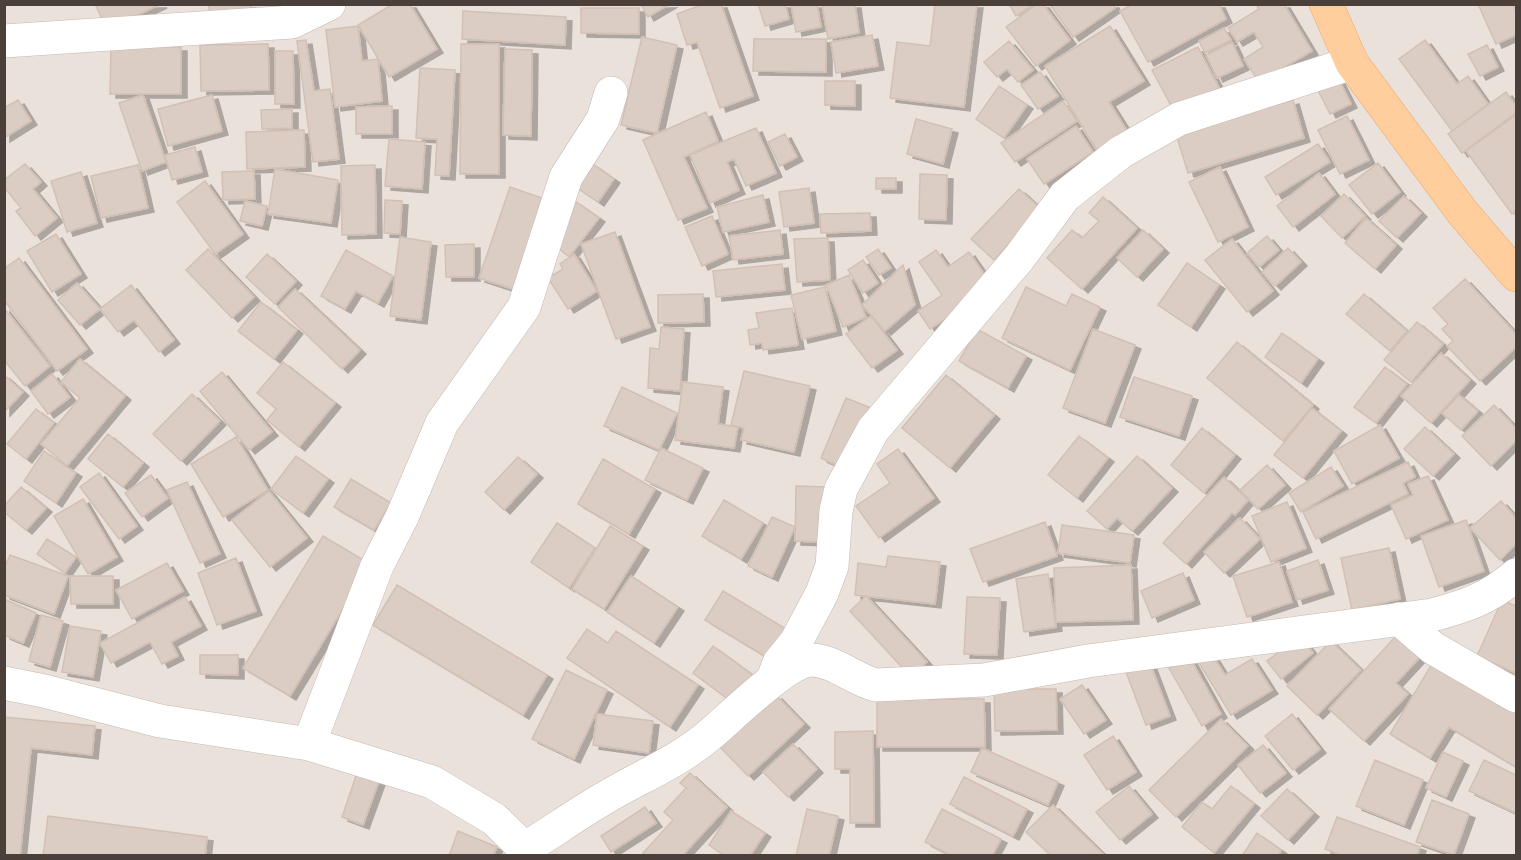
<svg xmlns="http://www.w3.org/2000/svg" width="1521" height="860" font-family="Mulish,sans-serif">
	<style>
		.residential { fill: #eae1da }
		.building { fill: #dbcdc4; stroke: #d3c0b4; stroke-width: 1.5; filter: url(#shadow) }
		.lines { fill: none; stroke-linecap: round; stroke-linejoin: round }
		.minor-casing { stroke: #c5b9b1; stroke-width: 34 }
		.major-casing { stroke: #e7a669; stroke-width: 34 }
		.minor { stroke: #fff; stroke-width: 33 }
		.major { stroke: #ffce9c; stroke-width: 33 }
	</style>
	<defs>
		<filter id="shadow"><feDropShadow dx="6" dy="4" stdDeviation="0" flood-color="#0004"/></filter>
	</defs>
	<rect width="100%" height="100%" fill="#f6f1ec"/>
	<!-- residential -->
	<path class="residential" d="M5 5H1516V855H5Z"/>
	<!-- building -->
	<path class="building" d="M95 4H161L107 29Z
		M208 4H250L252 13 212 21Z
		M393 4H410L437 49 389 77 358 25Z
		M641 4H670L648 17Z
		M704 4H721L753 96 720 108 697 42 687 45 677 14Z
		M758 4H785L789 19 765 26Z
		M791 4H817L821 27 796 32Z
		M822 4H855L859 33 828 39Z
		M935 4H977L964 107 890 98 897 42 930 46Z
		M1009 4H1035L1016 16Z
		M1037 4H1043L1070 40 1036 66 1006 27Z
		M1053 4H1113L1115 8 1073 37 1051 6Z
		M1133 4H1219L1226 19 1148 62 1120 11Z
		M1256 4H1284L1312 51 1259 82 1244 59 1263 47 1254 32 1237 42 1228 28 1259 9Z
		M1478 4H1513L1516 12V35L1496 44Z
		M581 8H639V34L581 33Z
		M463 11 566 17 565 45 462 39Z
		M358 26 362 61 378 59 382 101 335 107 326 30Z
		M1110 26 1144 81 1109 102 1129 134 1098 152 1045 66Z
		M1224 28 1231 40 1205 53 1199 41Z
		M872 35 878 66 836 73 831 42Z
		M642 37 677 45 657 133 621 125Z
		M754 39H826V72L753 71Z
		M306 40 314 91 330 89 339 159 313 162 297 41Z
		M1425 40 1457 84 1468 76 1488 104 1452 131 1399 59Z
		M1009 41 1033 70 1018 82 1007 69 997 77 984 62Z
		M1232 42 1243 66 1217 78 1206 55Z
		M268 44 269 90 201 91 200 45Z
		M461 44H499V174H460Z
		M1487 45 1498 67 1480 76 1468 54Z
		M111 47H181V94H110Z
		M1198 47 1219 88 1174 111 1152 70Z
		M505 49 532 50 531 136 503 135Z
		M275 51H293L294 104H275Z
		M420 68 455 70 449 176 435 175 437 139 416 138Z
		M1040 72 1058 96 1038 109 1021 85Z
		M1339 80 1351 104 1330 114 1318 90Z
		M825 81H855V106L825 105Z
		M999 86 1027 105 1004 138 976 119Z
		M1506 92 1516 106V113L1462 153 1448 134Z
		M143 95 166 162 142 171 119 103Z
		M212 95 222 131 168 146 158 109Z
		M18 100 31 121 4 138V108Z
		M1293 100 1304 138 1188 173 1176 134Z
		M1063 101 1077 121 1015 162 1001 143Z
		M392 106V134H356V107Z
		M292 109V128L262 129 261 110Z
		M706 112 718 141 684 157 707 208 678 220 643 140Z
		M1516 115V211L1512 214 1466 151Z
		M1347 116 1369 160 1340 174 1318 130Z
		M916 119 952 129 943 164 907 154Z
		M1076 126 1093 152 1044 184 1027 159Z
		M756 128 776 173 746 186 734 159 727 162 739 190 710 203 690 155Z
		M304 130 305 167 247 169 246 132Z
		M785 134 797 157 780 166 768 142Z
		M389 139 425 142 422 189 385 186Z
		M1318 144 1330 162 1276 195 1265 177Z
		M195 147 202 172 172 180 165 155Z
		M1378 163 1400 192 1372 214 1349 185Z
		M25 164 41 182 33 189 57 218 35 236 16 211 21 208 4 187V180Z
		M593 164 614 179 598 202 576 187Z
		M138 165 148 208 101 218 91 176Z
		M375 165 376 234 342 235 341 166Z
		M1220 167 1248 227 1218 242 1189 182Z
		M275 169 338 180 331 223 268 214Z
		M254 171 255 199 223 200 222 172Z
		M81 172 97 223 67 232 51 181Z
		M1319 173 1335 194 1293 227 1277 206Z
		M920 174 947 175 946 220 919 219Z
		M876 178H896V189H876Z
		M205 181 243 234 215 254 177 202Z
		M510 187 553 202 522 292 479 278Z
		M809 188 814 223 784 227 779 192Z
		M1019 189 1041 209 994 260 971 239Z
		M1344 194 1365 216 1342 238 1321 216Z
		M763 195 769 222 723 232 717 207Z
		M1404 196 1421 213 1397 238 1379 221Z
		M1103 197 1137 228 1082 289 1047 258 1072 230 1082 238 1099 221 1089 213Z
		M385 200 402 201 400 234 384 233Z
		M245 201 267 206 262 226 240 221Z
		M575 201 599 218 569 257 546 238Z
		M870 213 871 231 821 233 820 214Z
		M712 216 728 254 702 266 685 227Z
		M1366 218 1396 245 1375 269 1345 243Z
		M780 230 783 254 733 260 729 236Z
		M1143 230 1163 249 1137 277 1117 258Z
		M615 232 650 327 616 339 581 244Z
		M56 234 81 274 52 292 27 251Z
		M1267 236 1279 250 1259 267 1247 253Z
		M400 237 431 242 421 320 390 316Z
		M828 238 830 280 797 282 794 239Z
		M1232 239 1273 291 1247 312 1205 260Z
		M474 244V277H446L445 245Z
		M1288 248 1301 262 1275 286 1262 272Z
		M208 249 254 297 232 318 186 270Z
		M878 249 891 268 879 275 866 257Z
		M346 250 393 276 378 303 356 291 345 309 321 296Z
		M936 250 948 267 969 252 993 287 930 329 918 311 942 295 919 262Z
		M267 254 296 281 275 304 246 277Z
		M574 254 597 291 568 309 548 278 563 269 560 264Z
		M19 258 87 349 57 371 4 300V269Z
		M863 260 878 283 863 293 848 270Z
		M1187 263 1219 285 1191 327 1158 305Z
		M782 264 785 290 716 297 713 271Z
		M903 265 915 305 885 331 862 305Z
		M849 275 866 317 843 327 826 285Z
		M1465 279 1516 334V347L1480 381 1447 346 1453 341 1442 329 1448 324 1433 308Z
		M77 283 100 309 80 325 58 300Z
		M131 285 174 340 159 352 134 320 118 332 100 309Z
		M825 287 836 331 802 339 791 295Z
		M1026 287 1066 306 1072 294 1100 307 1070 370 1002 338Z
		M295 289 360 350 342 369 278 307Z
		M703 294 704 322 658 323V295Z
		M1364 294 1407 331 1390 351 1346 314Z
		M261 302 297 330 274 359 238 331Z
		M4 308 50 366 25 386 4 360Z
		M792 308 798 345 763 350 762 343 750 345 748 330 759 328 756 313Z
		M871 316 897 350 872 368 846 334Z
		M1417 322 1443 344 1411 382 1384 360Z
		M661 327 684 329 680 391 648 388 650 348 659 349Z
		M977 329 1026 356 1008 388 959 361Z
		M1093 329 1135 345 1105 423 1063 408Z
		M1282 333 1318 359 1301 383 1265 357Z
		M1237 342 1313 405 1283 441 1207 378Z
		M1441 353 1470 380 1431 423 1401 396Z
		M80 359 125 396 67 466 41 444 80 398 61 382Z
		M283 362 335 403 299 447 267 420 276 409 257 393Z
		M1385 367 1407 384 1376 423 1354 407Z
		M744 371 810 386 794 452 741 440 744 428 731 425Z
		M222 372 272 432 249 450 200 391Z
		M52 374 70 397 48 414 31 391Z
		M4 375 23 392 4 412Z
		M946 375 994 415 950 468 902 428Z
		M1134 377 1192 396 1179 436 1120 417Z
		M683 382 723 387 718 424 738 427 734 448 675 440Z
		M622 387 677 413 659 450 604 426Z
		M192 394 220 421 181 461 153 434Z
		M1459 395 1478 411 1461 430 1442 413Z
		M846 398 871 408 845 469 821 458Z
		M1494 405 1516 428V441L1491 466 1462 436Z
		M1312 408 1341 431 1303 478 1274 455Z
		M36 409 54 423 26 459 7 444Z
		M1380 425 1399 458 1352 484 1334 451Z
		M1425 427 1454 454 1433 476 1404 449Z
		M1202 428 1235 455 1204 493 1171 465Z
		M108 434 143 463 123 487 88 459Z
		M1079 436 1108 458 1077 498 1048 475Z
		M236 437 268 490 223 517 191 464Z
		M661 448 703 468 687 500 645 480Z
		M898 449 934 498 879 538 856 506 890 483 877 464Z
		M44 451 76 473 56 503 24 481Z
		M296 456 328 479 303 513 271 489Z
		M1137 456 1172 488 1132 531 1117 518 1107 529 1087 511Z
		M518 457 537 474 504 510 485 492Z
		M603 459 655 489 629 534 578 504Z
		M1408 462 1415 477 1403 483 1408 494 1316 539 1303 512Z
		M1267 465 1285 485 1258 509 1240 490Z
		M1331 467 1343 486 1301 512 1289 493Z
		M99 473 137 526 119 539 80 487Z
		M151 475 168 498 142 517 125 493Z
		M1428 476 1448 520 1406 539 1391 505 1413 495 1408 484Z
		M1224 477 1248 500 1235 515 1232 513 1186 564 1163 543Z
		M351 479 391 503 374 530 334 507Z
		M187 482 220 554 200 563 167 490Z
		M796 486 828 487 826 542 795 541Z
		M21 487 46 508 26 530 4 512V506Z
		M269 491 307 538 270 567 232 520Z
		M83 499 117 557 88 574 54 516Z
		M724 500 763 523 741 559 702 536Z
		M1501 501 1516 518V544L1500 560 1470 528Z
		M1287 502 1306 548 1271 562 1252 516Z
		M772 517 795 527 772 577 748 566Z
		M1240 518 1260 539 1224 573 1204 552Z
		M1466 520 1484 571 1439 587 1421 536Z
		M1045 522 1057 556 983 582 970 549Z
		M557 523 595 548 569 588 531 562Z
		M1062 525 1134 535 1130 563 1058 553Z
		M610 526 643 546 604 609 572 589Z
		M323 536 370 564 290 696 243 668Z
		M47 539 76 557 65 573 37 554Z
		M1389 548 1400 599 1352 610 1341 558Z
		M10 555 68 576 54 614 4 595V569Z
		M888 556 940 562 935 604 855 595 858 563 886 567Z
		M236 558 256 611 217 625 198 573Z
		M1318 560 1328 590 1297 600 1287 571Z
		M1279 562 1292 602 1247 617 1233 576Z
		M167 563 183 591 132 619 116 590Z
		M1131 565 1133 620 1056 622 1054 568Z
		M1183 573 1194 600 1152 618 1141 591Z
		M1048 574 1056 627 1024 632 1016 579Z
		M70 576H113V604H71Z
		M631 576 678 607 654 643 607 612Z
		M397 585 547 675 523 715 373 625Z
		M723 591 786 629 768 658 705 620Z
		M866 596 927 662 911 677 850 611Z
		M185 597 201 626 171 642 178 656 162 664 150 642 111 663 100 643Z
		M967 597 1000 598 997 655 964 654Z
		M4 599 36 613 23 643 4 635Z
		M1502 600 1516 606V673L1477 656Z
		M41 615 63 621 50 667 29 661Z
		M70 626 101 631 93 677 62 672Z
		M587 629 608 643 616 631 698 685 670 727 567 658Z
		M1300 636 1313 653 1281 679 1267 661Z
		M1396 636 1420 657 1396 683 1408 694 1364 741 1329 709Z
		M1331 641 1361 670 1317 715 1287 686Z
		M713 646 754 676 733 703 693 673Z
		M1209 650 1225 675 1252 659 1272 690 1231 715 1196 658Z
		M200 655H238V675L200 674Z
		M1189 656 1221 714 1202 726 1169 668Z
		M1435 659 1516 708V767L1449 727 1430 758 1390 734Z
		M1150 663 1170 716 1146 725 1126 672Z
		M566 670 607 690 574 759 532 739Z
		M1082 685 1106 720 1084 734 1060 699Z
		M994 689H1056L1057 730 995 731Z
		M776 695 804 724 748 776 720 747Z
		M877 699H984L985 747H877Z
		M597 714 653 721 649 753 593 745Z
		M1292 714 1320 749 1293 770 1265 736Z
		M4 717 95 726 92 755 31 748 20 856H4Z
		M1221 719 1248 746 1176 817 1149 790Z
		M873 731 874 823H850V769H835V732Z
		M1113 736 1136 772 1107 790 1084 755Z
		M793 744 817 769 788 797 763 772Z
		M1263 745 1286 773 1260 793 1238 765Z
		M982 748 1058 782 1048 805 971 772Z
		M1443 752 1463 761 1446 797 1426 788Z
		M1375 760 1423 780 1404 825 1356 806Z
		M1484 760 1516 775V813L1469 791Z
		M357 773 379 781 363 825 342 817Z
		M690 773 727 807 682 856H645L643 853 673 820 664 812 686 788 680 783Z
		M964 777 1027 809 1013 836 950 804Z
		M1129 786 1152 814 1120 840 1096 812Z
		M1231 786 1254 804 1214 853 1182 827 1202 802 1212 809Z
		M1287 789 1313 813 1288 840 1261 816Z
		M1432 800 1469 814 1454 855 1416 842Z
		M1053 805 1105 856H1051L1026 832Z
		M645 807 656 823 611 852 601 836Z
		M807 809 838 816 829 856H796Z
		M942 809 1001 839 992 856H952L925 842Z
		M731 811 765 833 750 856H725L709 845Z
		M48 816 207 837 205 856H43Z
		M1337 817 1420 847 1417 856H1343L1325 849Z
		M458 831 497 847 493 856H449Z
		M1257 833 1281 850 1278 856H1242Z"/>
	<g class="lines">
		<defs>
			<path id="minor" d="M4 41 292 22 329 4
				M1399 619 1433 648 1516 696
				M773 679 779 663 796 642 822 593 832 566 836 511 841 489 873 430 1019 258 1065 196 1121 152 1179 119 1352 63
				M4 683 44 691 160 721 309 744 432 782 494 819 532 856
				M309 744 377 566 402 517 442 423 524 307 566 177 603 119 611 93
				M526 848C552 832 577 814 603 799 639 777 681 761 713 732 732 716 788 660 812 660 835 661 855 680 876 685L984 680 1088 661 1432 615C1467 606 1489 598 1516 575"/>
			<path id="major" d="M1326 4 1352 63 1463 213 1516 275"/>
		</defs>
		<!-- minor casing -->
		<use href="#minor" class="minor-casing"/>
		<!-- major casing -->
		<use href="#major" class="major-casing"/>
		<!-- minor -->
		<use href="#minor" class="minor"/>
		<!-- major -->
		<use href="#major" class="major"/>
	</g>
	<!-- border -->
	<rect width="1521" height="860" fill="none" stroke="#4b4039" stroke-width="12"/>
</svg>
